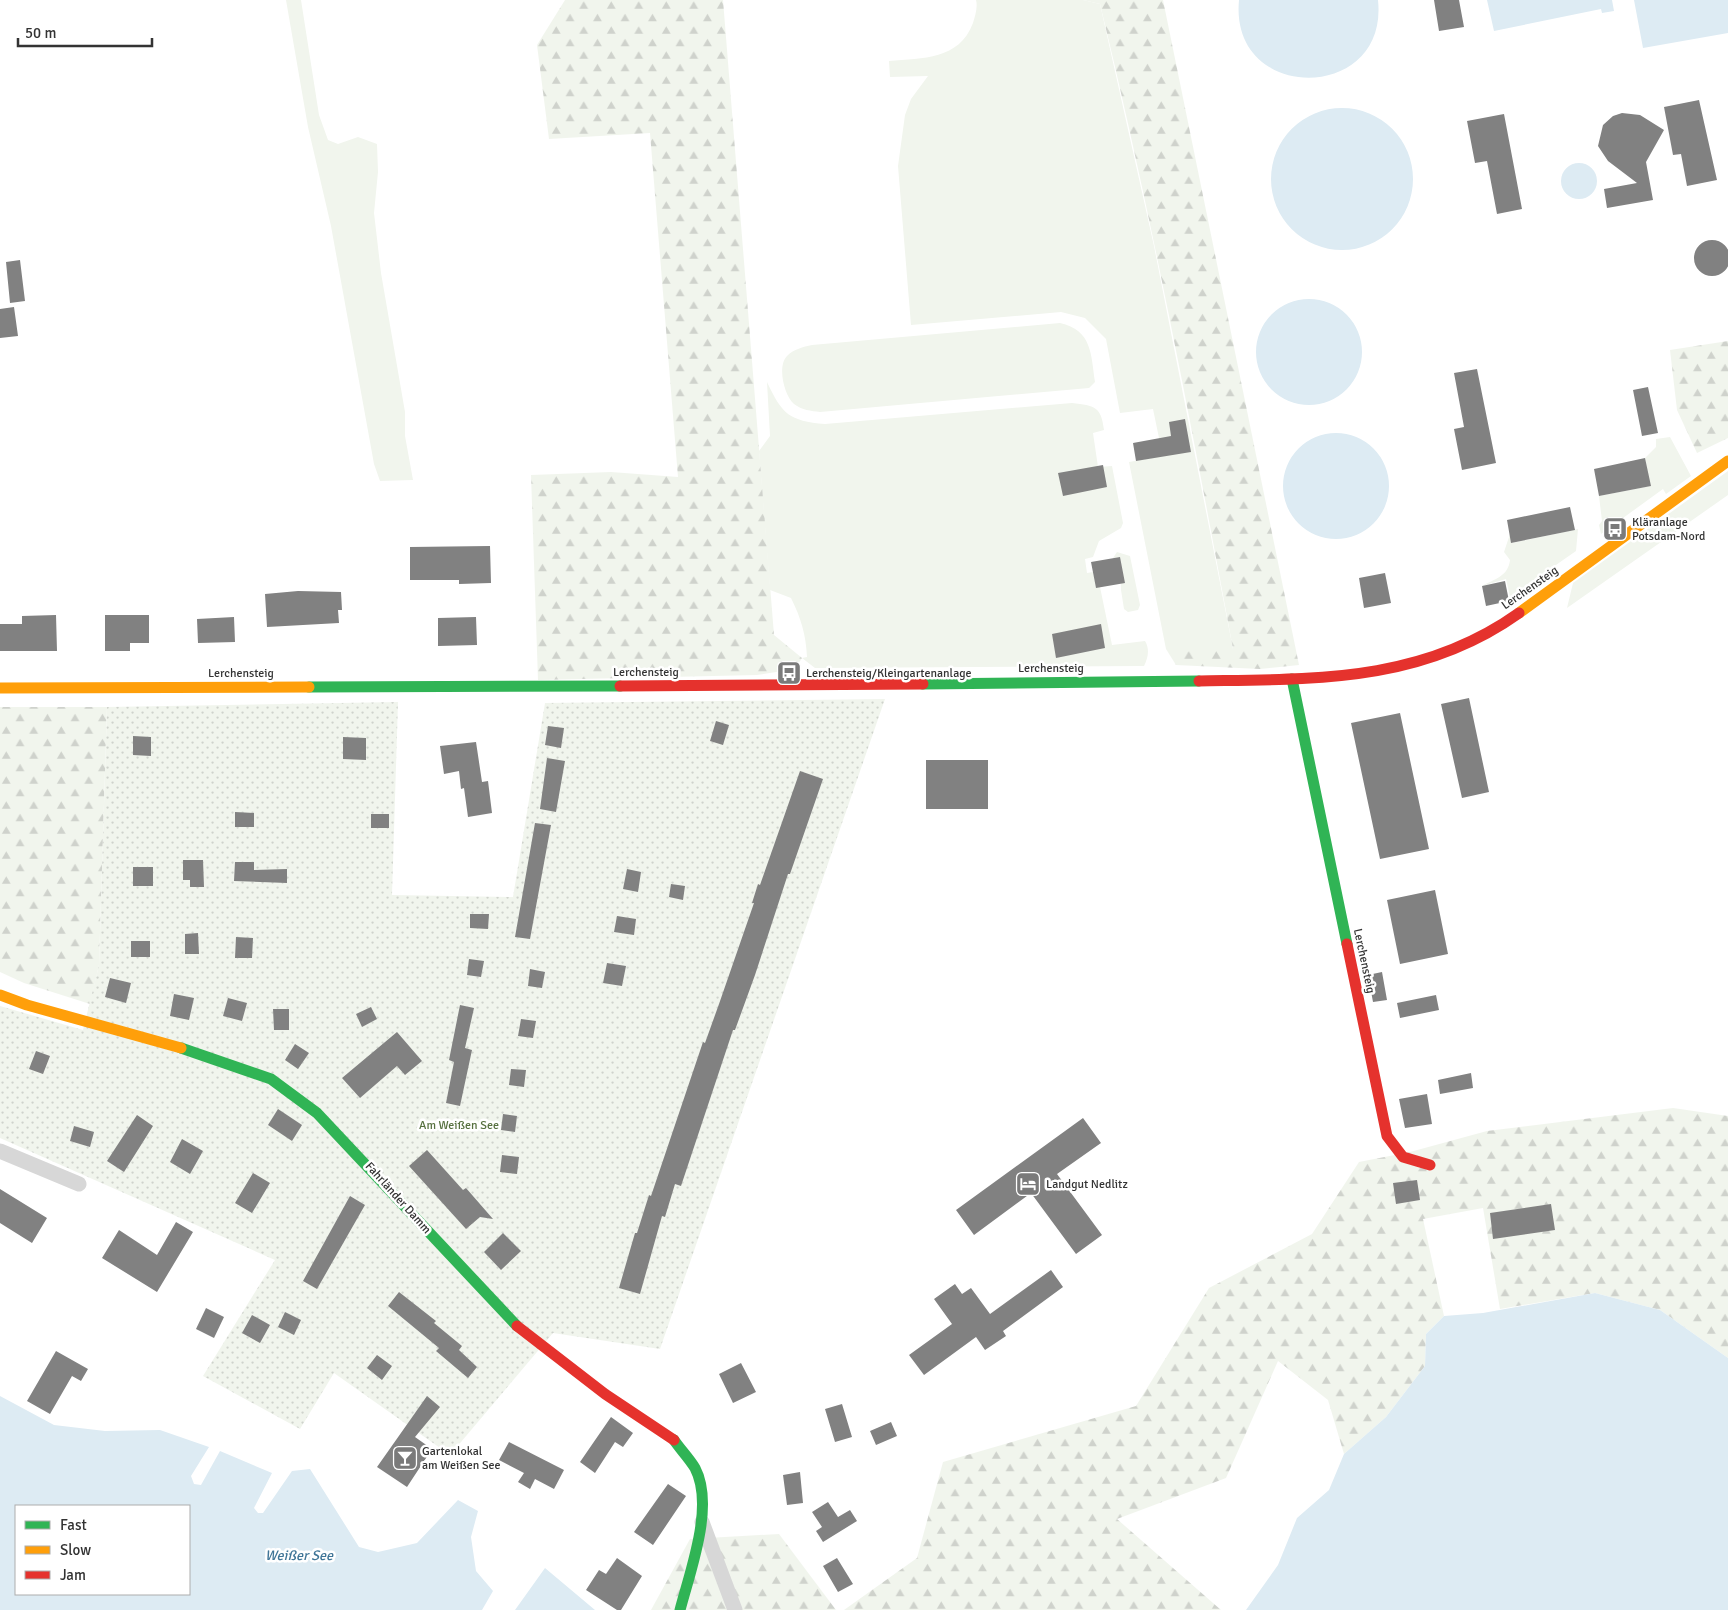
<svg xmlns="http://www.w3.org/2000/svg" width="1728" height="1610" font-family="Signika,sans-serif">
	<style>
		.grass { fill: #f1f5ed }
		.forest { fill: url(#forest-firs) }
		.garden { fill: url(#garden-dots) }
		.water { fill: #ddebf3; fill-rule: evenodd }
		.building { fill: #818181 }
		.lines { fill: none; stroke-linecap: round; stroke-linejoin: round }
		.street { stroke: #d7d7d7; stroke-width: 15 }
		.fast { stroke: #30b455; stroke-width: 11 }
		.slow { stroke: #ff9f0a; stroke-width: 11 }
		.jam { stroke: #e5322d; stroke-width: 11 }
		.labels { text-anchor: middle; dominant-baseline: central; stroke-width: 5; stroke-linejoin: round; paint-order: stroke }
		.poi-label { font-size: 12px; fill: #333; stroke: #fff; text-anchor: start }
		.street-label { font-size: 12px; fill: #333; stroke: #fff }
		.park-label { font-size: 12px; fill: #56703f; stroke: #fff }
		.water-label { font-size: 14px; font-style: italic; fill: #3f7597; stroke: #fff }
	</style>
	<defs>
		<pattern id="forest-firs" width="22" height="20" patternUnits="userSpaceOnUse" patternTransform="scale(1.25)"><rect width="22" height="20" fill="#f1f5ed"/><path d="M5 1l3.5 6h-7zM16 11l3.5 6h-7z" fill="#cfd2cc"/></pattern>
		<pattern id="garden-dots" width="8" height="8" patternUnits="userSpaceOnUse" patternTransform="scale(1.25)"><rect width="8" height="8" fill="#f1f5ed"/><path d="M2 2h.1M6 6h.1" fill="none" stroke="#cfd2cc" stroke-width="1.8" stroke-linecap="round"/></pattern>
	</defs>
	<rect width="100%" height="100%" fill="#fff"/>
	<!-- grass -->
	<path class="grass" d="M286 0H301L319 115 328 140 338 144 358 137 377 144 378 172 374 213 381 273 405 412V436L413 480 380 481 374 464 331 226 308 127Z
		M976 0H1083L1100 4 1154 246 1233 649H1166L1129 462 1168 455 1159 438 1153 409 1120 413 1106 339 1085 318 1061 312 911 325 898 166 905 115 911 99 928 76 890 77 889 61C923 58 959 60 973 23 975 16 978 7 976 0Z
		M1060 323C1092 330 1091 354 1095 382L1089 388 820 412C811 411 802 410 794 404 784 395 777 366 787 356 794 349 803 347 812 345Z
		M767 382C782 414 789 421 825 424L1072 403C1095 406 1101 406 1104 430L1093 433 1098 467 1112 466 1123 523 1121 528 1099 541 1093 557 1085 559 1087 573 1093 572 1096 587H1100L1112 645 1145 641C1150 649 1148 658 1144 666L815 668 802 658 807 657C806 635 801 618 791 598L770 590 759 451 770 436Z
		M1670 437 1691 476 1666 494 1663 489 1601 534 1599 525 1602 521 1599 496 1650 486 1645 458 1656 447V439Z
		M1728 471V495L1567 608 1573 583Z
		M1578 529 1576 551 1510 597 1506 579 1482 586C1494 579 1508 577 1510 560L1504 552 1510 534 1512 543Z
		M1117 552 1130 556 1140 605 1138 610 1128 612 1124 609 1121 590 1120 557 1113 558Z"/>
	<!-- forest -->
	<path class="forest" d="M565 0H723L774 635 802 658 795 669 757 675 538 680 531 475 611 472 678 477 650 133 549 139 537 45Z
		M1083 0H1163L1299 665 1260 669 1176 665 1166 649H1233C1193 433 1152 217 1100 4Z
		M1728 341V438L1697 453 1677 410 1670 350Z
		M0 707H107L99 965 90 1004 24 983 0 972Z
		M1673 1108 1728 1116V1358L1660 1310 1595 1293 1500 1309 1483 1208 1423 1219 1444 1316 1426 1334 1425 1366 1386 1417 1344 1454 1328 1400 1278 1361 1226 1478 1117 1519 1221 1610H844L917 1558 943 1462 1136 1406 1209 1288 1312 1234 1359 1162 1410 1152 1487 1131Z
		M779 1534 836 1610H651L690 1539Z"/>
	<!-- garden -->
	<path class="garden" d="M885 699 660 1349 553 1333 450 1455 334 1373 300 1429 203 1376 275 1260 0 1138V1006L83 1030 99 965 107 707 398 702 392 895 513 897 545 703Z"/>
	<!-- water -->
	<path class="water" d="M1239 0H1378C1389 103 1229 104 1239 0Z
		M1487 0H1612L1614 11 1602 13 1601 9 1494 31Z
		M1634 0H1728V33L1643 48Z
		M1271 179a71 71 0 1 1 142 0a71 71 0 1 1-142 0Z
		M1561 181a18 18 0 1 1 36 0a18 18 0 1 1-36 0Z
		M1256 352a53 53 0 1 1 106 0a53 53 0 1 1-106 0Z
		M1283 486a53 53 0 1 1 106 0a53 53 0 1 1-106 0Z
		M1595 1293 1660 1310 1728 1358V1610H1246L1278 1565 1297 1518 1329 1490 1344 1454 1386 1417 1425 1366 1426 1334 1444 1316 1483 1313Z
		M0 1396 54 1425 105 1431 160 1430 209 1447 191 1476 194 1484 201 1485 220 1451 272 1473 254 1508 258 1513H263L292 1471 310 1469 359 1547 378 1552 417 1543 458 1500 478 1511 471 1537 476 1571 493 1591 482 1610H0ZM16 1506H189V1594H16Z
		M545 1568 595 1610H515Z"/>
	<!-- building -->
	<path class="building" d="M1434 0H1459L1464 27 1439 31Z
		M1699 100 1717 180 1687 186 1681 154 1673 155 1664 107Z
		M1622 113 1640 115 1664 130 1646 162 1653 200 1607 208 1604 189 1637 183 1608 161 1598 146 1603 125 1613 116Z
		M1504 114 1522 209 1497 214 1487 161 1475 163 1467 121Z
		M1694 258a18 18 0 1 1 36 0a18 18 0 1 1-36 0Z
		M20 260 25 301 10 303 6 262Z
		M14 307 18 336 0 338V309Z
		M1477 369 1496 463 1462 470 1454 429 1464 427 1454 373Z
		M1648 387 1658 433 1642 436 1633 390Z
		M1185 419 1191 452 1136 461 1133 443 1171 436 1169 422Z
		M1645 458 1651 486 1599 496 1594 469Z
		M1103 465 1107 487 1063 496 1058 473Z
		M1570 507 1575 530 1511 543 1507 520Z
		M490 546 491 583 459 584V580H410V547Z
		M1120 557 1125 583 1096 588 1091 562Z
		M1385 573 1391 603 1364 608 1359 578Z
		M1505 581 1509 601 1486 606 1482 586Z
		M298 591 341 592 342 610H338L339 623 267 627 265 594Z
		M56 615 57 651H0V624H22V616Z
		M105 615H149V643H130V651H105Z
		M234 617 235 642 198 643 197 619Z
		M476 617 477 645 438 646V618Z
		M1101 624 1105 648 1056 658 1052 634Z
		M1469 698 1489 792 1462 798 1441 704Z
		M1400 713 1429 849 1380 859 1351 723Z
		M716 721 729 725 723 745 710 741Z
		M548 726 564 728 561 748 545 745Z
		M133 736 151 737V756L133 755Z
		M343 737 366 738V760L343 759Z
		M476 742 482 782 488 781 492 813 468 817 464 788 461 789 459 771 444 774 440 746Z
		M547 758 565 761 556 812 540 809Z
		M926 760H988V809H926Z
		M800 771 823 779 790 874H788L755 975 735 1030H733L681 1186 675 1184 665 1217 662 1216 640 1294 619 1288 635 1233H637L649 1195 651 1196 703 1042 705 1043 719 1004 754 903H752L758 884 760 885Z
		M235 812 254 813V827H235Z
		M371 814H389V828H371Z
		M535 823 551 825 530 939 515 937Z
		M183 860H203L204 887H190V880H183Z
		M235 862H254V870L287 869V883L234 881Z
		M133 867H153V886H133Z
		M627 869 641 872 638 892 623 889Z
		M671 884 685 886 683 900 669 897Z
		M1435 890 1448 954 1400 964 1387 900Z
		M470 914H489L488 929 470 928Z
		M617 916 636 919 634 935 614 932Z
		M198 933 199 954H185V934Z
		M236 937 253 938 252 958H235Z
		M131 941H150V957H131Z
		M469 959 484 961 481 977 467 975Z
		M607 963 626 966 622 986 603 983Z
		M530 969 545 972 542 988 528 986Z
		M1382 972 1387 1000 1373 1002 1368 975Z
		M110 978 131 983 126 1003 105 997Z
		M174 994 194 998 189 1020 170 1016Z
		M1436 995 1439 1010 1400 1018 1397 1003Z
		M228 998 247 1003 242 1021 223 1016Z
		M460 1005 474 1008 465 1048 472 1050 460 1106 446 1103 454 1062 449 1060Z
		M371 1007 377 1019 362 1027 356 1014Z
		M273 1009H289V1030H274Z
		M521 1019 536 1021 533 1038 518 1036Z
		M397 1032 422 1061 405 1075 397 1066 360 1098 342 1078Z
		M295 1044 309 1053 298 1069 285 1060Z
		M36 1051 50 1056 43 1074 29 1069Z
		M511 1069 526 1070 524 1087 509 1085Z
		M1471 1073 1473 1088 1440 1094 1438 1080Z
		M1427 1094 1432 1124 1405 1128 1399 1099Z
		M278 1109 302 1125 292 1141 268 1125Z
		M503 1114 517 1116 515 1132 501 1130Z
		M137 1115 153 1126 124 1172 107 1161Z
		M1083 1118 1101 1143 1057 1174 1102 1235 1076 1254 1031 1193 974 1235 956 1210Z
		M74 1126 94 1132 90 1147 70 1141Z
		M182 1139 203 1151 190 1174 170 1162Z
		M427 1150 463 1190 466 1188 493 1219 480 1217 466 1229 409 1166Z
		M502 1155 519 1157 517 1174 500 1172Z
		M253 1173 270 1183 252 1213 235 1203Z
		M1417 1180 1420 1200 1396 1204 1393 1183Z
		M0 1189 47 1218 32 1243 0 1223Z
		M350 1196 365 1205 317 1289 303 1281Z
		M1551 1204 1555 1230 1493 1239 1490 1213Z
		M176 1222 193 1232 157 1292 102 1258 119 1230 157 1255Z
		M503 1233 521 1251 501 1270 484 1252Z
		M1051 1270 1063 1287 1003 1331 1006 1336 985 1350 976 1337 924 1375 909 1355 952 1324 934 1299 955 1284 962 1294 971 1288 990 1314Z
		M399 1292 436 1321 434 1323 462 1346 459 1350 477 1367 468 1378 436 1351 439 1348 388 1306Z
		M206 1308 224 1317 214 1338 196 1329Z
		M285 1312 301 1320 294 1335 278 1327Z
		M252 1315 270 1325 260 1343 242 1333Z
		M56 1351 88 1369 81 1381 72 1376 50 1414 27 1401Z
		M377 1355 392 1366 382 1380 367 1368Z
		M741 1363 756 1392 733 1403 719 1374Z
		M427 1396 440 1407 415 1437 432 1449 407 1487 377 1467Z
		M842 1404 852 1437 835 1442 825 1409Z
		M611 1417 633 1433 623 1447 615 1442 595 1473 580 1462Z
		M891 1422 897 1436 876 1445 870 1431Z
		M509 1442 564 1470 554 1489 535 1479 530 1489 518 1482 524 1473 499 1460Z
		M800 1472 803 1503 787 1505 783 1475Z
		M668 1484 686 1496 653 1545 634 1532Z
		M828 1502 838 1517 850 1510 857 1521 823 1542 816 1531 822 1527 812 1512Z
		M617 1558 642 1576 621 1610H617L586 1590 599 1570 606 1574Z
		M837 1558 853 1584 838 1592 823 1566Z"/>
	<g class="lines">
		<!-- street -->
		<path class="street" d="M0 1151 79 1184
			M702 1522 735 1610"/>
		<!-- fast -->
		<path class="fast" d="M1292 679 1347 944
			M923 684 1199 681
			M309 687 620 686
			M181 1048 271 1079 317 1113 517 1326
			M674 1440C680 1449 689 1458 695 1468 715 1506 690 1571 680 1610"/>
		<!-- slow -->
		<path class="slow" d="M1519 613 1728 461
			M0 688 309 687
			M0 995 27 1005 181 1048"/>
		<!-- jam -->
		<path class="jam" d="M1199 681C1314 679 1421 683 1519 613
			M620 686 923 684
			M1347 944 1387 1136 1403 1157 1430 1165
			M517 1326 605 1394 674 1440"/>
	</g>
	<!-- icons -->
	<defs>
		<symbol id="bus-square" viewBox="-11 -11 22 22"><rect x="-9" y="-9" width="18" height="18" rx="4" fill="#7a7a7a" stroke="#fff"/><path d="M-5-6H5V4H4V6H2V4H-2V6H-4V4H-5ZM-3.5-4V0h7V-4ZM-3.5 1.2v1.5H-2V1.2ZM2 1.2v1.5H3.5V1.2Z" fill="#fff"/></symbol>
		<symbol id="hotel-square" viewBox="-11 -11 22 22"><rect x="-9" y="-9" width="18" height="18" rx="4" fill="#7a7a7a" stroke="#fff"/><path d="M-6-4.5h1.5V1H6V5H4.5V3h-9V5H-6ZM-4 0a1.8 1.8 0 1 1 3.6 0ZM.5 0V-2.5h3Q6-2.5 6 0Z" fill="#fff"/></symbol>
		<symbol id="bar-square" viewBox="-11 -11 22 22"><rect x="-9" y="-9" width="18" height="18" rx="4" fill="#7a7a7a" stroke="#fff"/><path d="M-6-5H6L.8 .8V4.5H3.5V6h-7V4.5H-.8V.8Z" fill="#fff"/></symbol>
	</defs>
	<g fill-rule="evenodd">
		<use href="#bus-square" x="1601" y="515" width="28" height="28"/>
		<use href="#bus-square" x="775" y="659" width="28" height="28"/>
		<use href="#hotel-square" x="1014" y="1170" width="28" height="28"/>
		<use href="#bar-square" x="391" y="1444" width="28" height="28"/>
	</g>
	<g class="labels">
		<!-- poi labels -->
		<g class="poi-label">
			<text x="1632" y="522">Kläranlage<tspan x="1632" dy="14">Potsdam-Nord</tspan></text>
			<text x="806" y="673">Lerchensteig/Kleingartenanlage</text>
			<text x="1046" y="1184">Landgut Nedlitz</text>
			<text x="422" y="1451">Gartenlokal<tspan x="422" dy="14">am Weißen See</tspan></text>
		</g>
		<!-- street labels -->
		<g class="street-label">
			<text transform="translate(1530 588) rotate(-35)">Lerchensteig</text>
			<text x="1051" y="668">Lerchensteig</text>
			<text x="646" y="672">Lerchensteig</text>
			<text x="241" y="673">Lerchensteig</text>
			<text transform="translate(1364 961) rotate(78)">Lerchensteig</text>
			<text transform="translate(398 1198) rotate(48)">Fahrländer Damm</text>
		</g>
		<!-- park labels -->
		<g class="park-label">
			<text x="459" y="1125">Am Weißen See</text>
		</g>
		<!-- water labels -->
		<g class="water-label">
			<text x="299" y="1555">Weißer See</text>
		</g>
	</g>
	<!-- legend -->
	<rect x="15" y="1505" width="175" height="90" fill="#ffffff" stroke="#adadad"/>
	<rect x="25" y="1521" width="25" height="8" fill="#30b455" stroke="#adadad"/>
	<text x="60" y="1530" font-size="15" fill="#333333">Fast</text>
	<rect x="25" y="1546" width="25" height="8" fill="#ff9f0a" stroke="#adadad"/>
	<text x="60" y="1555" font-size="15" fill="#333333">Slow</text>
	<rect x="25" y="1571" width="25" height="8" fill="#e5322d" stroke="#adadad"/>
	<text x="60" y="1580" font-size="15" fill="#333333">Jam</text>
	<!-- scale -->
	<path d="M18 38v8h134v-8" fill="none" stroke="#333333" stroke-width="2.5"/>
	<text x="25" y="38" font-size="15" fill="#333333" stroke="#ffffff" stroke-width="4" paint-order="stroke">50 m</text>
</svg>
